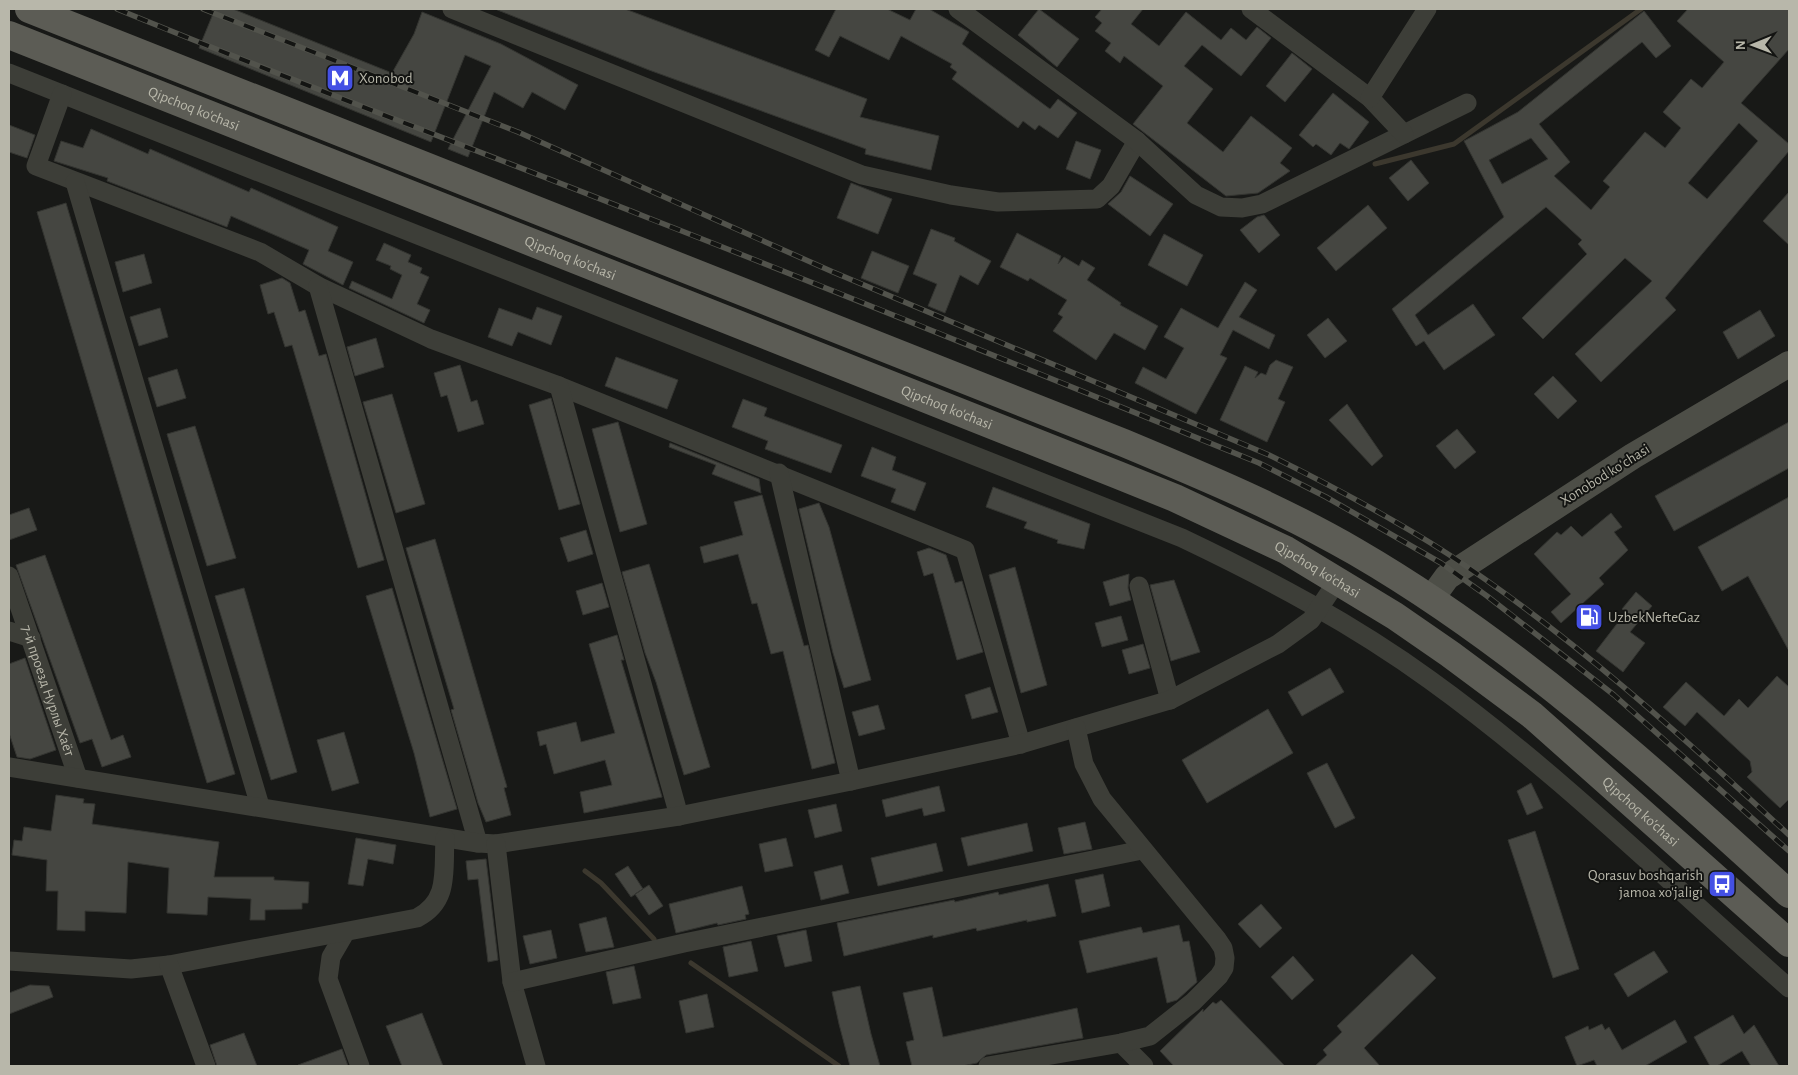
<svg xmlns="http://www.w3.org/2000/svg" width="1798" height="1075" font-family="'Alegreya Sans',sans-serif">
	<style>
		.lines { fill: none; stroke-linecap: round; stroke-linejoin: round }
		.stream { stroke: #3c382e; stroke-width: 5 }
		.building { fill: #454641; stroke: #343531; fill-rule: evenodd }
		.minor { stroke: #3d3e38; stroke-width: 19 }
		.secondary { stroke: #4d4e47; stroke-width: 26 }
		.primary { stroke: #5c5c55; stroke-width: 28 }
		.rail-casing { stroke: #52534c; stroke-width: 5.5 }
		.rail { stroke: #131412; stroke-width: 4; stroke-dasharray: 11; stroke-linecap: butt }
		.labels { text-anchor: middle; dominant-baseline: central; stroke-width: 4; stroke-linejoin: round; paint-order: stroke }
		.poi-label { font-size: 15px; fill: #b8b7aa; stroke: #131412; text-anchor: start }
		.street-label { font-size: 15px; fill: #b8b7aa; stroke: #131412 }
	</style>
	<rect width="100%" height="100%" fill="#181917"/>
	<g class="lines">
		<!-- stream -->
		<path class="stream" d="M1375 164 1454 144 1641 9
			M585 871 601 883 654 939
			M691 963 839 1066"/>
	</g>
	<!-- building -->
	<path class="building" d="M215 9H233L392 73 414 34 422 12 501 44 578 85 565 110 532 92 523 108 494 92 468 157 448 149 491 66 465 55 431 142 199 48Z
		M495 9H625L867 99 860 117 939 136 931 170 865 154 866 149 649 70Z
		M836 9H887L910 20 916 9H929L969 32 962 44 1050 109 1058 99 1077 113 1058 138 1039 125 1035 130 1023 121 1018 128 952 79 957 72 950 67 952 64 901 36 889 60 840 36 829 57 815 50Z
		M1039 9 1079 39 1057 67 1018 35Z
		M1102 9H1143L1131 24 1159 46 1186 12 1221 40 1231 28 1246 40 1257 27 1271 38 1241 76 1202 45 1184 66 1213 89 1187 123 1223 152 1251 116 1292 148 1280 163 1290 171 1258 193 1226 196 1133 124 1163 86 1124 56 1120 63 1105 51 1111 43 1095 31 1102 23 1095 17Z
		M1688 9H1789V49L1741 103 1789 144V151L1665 298 1676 310 1601 382 1575 354 1652 281 1625 258 1543 339 1522 318 1587 254 1578 244 1582 240 1546 207 1415 315 1428 335 1473 304 1495 335 1444 370 1424 341 1416 346 1392 309 1504 217 1464 141 1518 112 1644 11 1671 46 1656 58 1642 42 1539 124 1570 162 1554 176 1591 210 1610 187 1603 181 1645 132 1665 148 1681 128 1663 112 1691 79 1702 88 1724 62 1677 21ZM1739 123 1758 141 1707 199 1688 183ZM1531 138 1548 159 1502 184 1489 160Z
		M1292 53 1312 69 1285 102 1266 86Z
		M1333 93 1369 122 1349 149 1340 143 1331 155 1316 144 1313 147 1299 135Z
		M9 125 35 135 27 158 9 152Z
		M91 129 148 154 150 149 249 192 251 188 338 227 328 251 353 262 343 285 303 264 309 250 231 216 227 227 107 181 108 178 54 161 61 141 83 148Z
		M1076 141 1101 150 1090 179 1066 169Z
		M1411 160 1429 183 1408 201 1389 178Z
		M1130 176 1173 204 1150 236 1108 204 1121 192Z
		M851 183 892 199 878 234 837 218Z
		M1789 192V245L1763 221Z
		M66 203 235 774 207 783 37 212Z
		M1368 205 1387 228 1336 271 1317 248Z
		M1264 215 1280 235 1259 253 1240 230 1257 217Z
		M931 229 955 238 954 241 991 261 978 285 960 275 945 313 928 306 937 284 913 274Z
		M1017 233 1061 256 1058 264 1064 257 1079 266 1082 260 1095 268 1087 280 1121 303 1120 305 1158 326 1145 350 1114 333 1096 360 1053 331 1063 317 1058 314 1067 300 1030 278 1028 281 1000 267Z
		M1164 234 1203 255 1187 286 1148 265Z
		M384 243 411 255 408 262 422 268 420 273 429 277 417 304 430 310 424 323 349 288 352 281 392 299 402 275 390 269 391 266 376 260Z
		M872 251 909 266 898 293 861 278Z
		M144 254 152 283 123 292 115 262Z
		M282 278 290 283 299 312 305 310 319 356 326 354 384 560 358 568 292 345 285 347 274 312 268 314 260 285Z
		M1245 282 1257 290 1239 317 1275 335 1269 349 1233 330 1220 355 1227 358 1196 414 1135 383 1143 367 1166 379 1184 348 1164 337 1181 308 1218 328Z
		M537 307 562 316 551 345 518 332 512 346 488 337 499 308 532 320Z
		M160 308 168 337 139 346 130 317Z
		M1760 310 1775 336 1738 359 1723 332Z
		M1328 318 1347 341 1325 358 1307 335Z
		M376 338 384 367 355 376 347 347Z
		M616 357 678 380 667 409 605 386Z
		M1276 360 1293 367 1278 399 1285 402 1267 442 1220 420 1245 366 1258 372 1255 378 1261 373 1266 375 1270 365Z
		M460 365 471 402 477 400 484 424 458 432 447 395 441 397 434 373Z
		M177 369 186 398 157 407 148 378Z
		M1553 376 1577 401 1558 419 1534 394Z
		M392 394 425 504 396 513 363 402Z
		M551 398 580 504 559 510 529 405Z
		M743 399 767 408 764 416 842 445 831 473 765 449 768 441 732 427Z
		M1347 404 1383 456 1372 466 1329 420Z
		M618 422 647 524 620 532 592 429Z
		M1789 422V468L1674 531 1655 496Z
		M195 426 236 558 207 566 167 434Z
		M1457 429 1476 452 1455 469 1436 446Z
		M670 443 759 479 761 493 712 474 716 465 669 447Z
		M872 447 896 457 892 470 926 483 915 511 891 502 896 489 861 476Z
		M993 487 1090 524 1084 549 1057 543 1058 540 1024 528 1027 522 986 507Z
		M762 495 804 646 808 645 835 763 812 769 783 651 771 654 757 603 752 604 738 554 704 563 700 547 743 535 734 502Z
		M1789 497V651L1748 576 1722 591 1698 547Z
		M819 503 829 527 871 680 844 688 833 653 799 509Z
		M29 508 37 530 9 540V515Z
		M1611 513 1622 527 1614 532 1628 550 1599 578 1604 584 1561 623 1551 612 1571 594 1534 554 1557 532 1561 535 1571 526 1582 537Z
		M586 530 593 554 568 562 560 538Z
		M435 539 507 787 504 788 511 815 486 822 478 803 451 710 454 709 406 548Z
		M929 548 946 555 955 583 962 581 983 652 957 660 933 573 924 576 917 552Z
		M45 555 111 740 123 735 131 757 102 767 92 739 80 743 16 565Z
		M649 564 710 767 684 775 656 682 645 653 622 572Z
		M1015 567 1047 685 1021 693 989 575Z
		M1129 574 1128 588 1131 600 1110 606 1103 582Z
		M1174 580 1200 652 1171 661 1150 585Z
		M602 583 609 607 583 615 576 591Z
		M244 588 297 772 271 780 215 596Z
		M392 588 457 809 430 817 414 753 366 596Z
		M1636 592 1652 606 1630 632 1645 643 1623 672 1596 651 1626 612 1622 609Z
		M1121 616 1128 640 1102 647 1095 623Z
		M617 635 624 660H621L662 797 584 813 580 792 612 785 605 760 554 774 546 744 540 746 537 732 576 722 581 742 615 733 589 644Z
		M1143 644 1150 668 1129 674 1122 650Z
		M25 658 56 750 30 759 17 757 9 733V664Z
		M1330 668 1344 692 1302 716 1288 692Z
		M1777 676 1789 687V799L1780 808 1747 777 1752 772 1750 761 1697 712 1685 726 1663 707 1686 682 1724 716 1739 699 1748 708Z
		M990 687 998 712 972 719 965 695Z
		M878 705 885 729 859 736 852 712Z
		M1268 709 1293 753 1207 803 1182 760Z
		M344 732 359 783 332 791 317 740Z
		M1327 763 1355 818 1335 828 1307 773Z
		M1531 783 1543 808 1527 815 1517 791Z
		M939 786 945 811 924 816 922 808 886 817 882 800Z
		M56 795 84 799 83 803 95 804 92 824 219 842 214 877H274V880L309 882 308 903H302V909L265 910V920H250L251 899 208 897 207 915 167 913 169 868 128 862 126 913 85 911V931L57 930 58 891H46L47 860 12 855 14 840 22 841 24 827 51 831Z
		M836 804 842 831 815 838 808 810Z
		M1085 822 1092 849 1064 854 1058 828Z
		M1027 823 1033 851 968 866 961 838Z
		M1535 831 1579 969 1553 978 1508 840Z
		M356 838 396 845 393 864 368 859 363 886 348 884Z
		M786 838 793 866 765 872 759 844Z
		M936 843 943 871 878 886 871 858Z
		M486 859 498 960 488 962 478 879 468 880 466 861Z
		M842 865 849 893 821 900 814 872Z
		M628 866 643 889 631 897 615 874Z
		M1103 874 1110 906 1082 913 1075 880Z
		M1048 884 1056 916 1027 922V920L977 931 976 928 933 938V935L844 956 837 923 954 900 955 902 998 892 999 895Z
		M649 885 663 906 649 915 635 894Z
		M742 886 749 914 745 915 746 919 718 925 717 923 676 933 669 904Z
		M1261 904 1282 928 1260 948 1238 924Z
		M606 917 614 947 586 952 579 924Z
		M1179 925 1183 942 1189 941 1197 982 1177 1000 1167 1003 1157 957 1087 973 1079 941 1141 927 1143 933Z
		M551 930 557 958 530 964 523 936Z
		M806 930 812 961 785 967 777 936Z
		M751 941 758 971 729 977 723 947Z
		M1654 951 1668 972 1628 997 1614 974Z
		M1412 954 1436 978 1364 1048 1380 1066H1315L1327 1055 1323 1050 1342 1032 1337 1026Z
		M1293 956 1314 980 1292 1000 1271 977Z
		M634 966 641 998 613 1004 606 972Z
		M30 985 49 986 53 997 9 1014V993Z
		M860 986 871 1034 880 1066H850L839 1024 832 992Z
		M932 987 943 1037 1077 1008 1083 1038 986 1055 977 1063 962 1066H912L906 1042 914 1040 903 993Z
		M707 994 714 1027 686 1033 679 1001Z
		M1221 1000 1285 1066H1174L1160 1051 1203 1009V1012L1213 1002 1216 1004Z
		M422 1013 443 1066H402L386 1026Z
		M1733 1015 1744 1034 1754 1025 1779 1066H1751L1742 1051 1717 1066H1710L1694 1037Z
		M1675 1020 1687 1042 1645 1066H1597L1594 1060 1577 1066 1565 1037 1588 1026 1589 1030 1602 1024 1605 1030 1609 1027 1622 1050Z
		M244 1033 257 1066H217L210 1045Z
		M342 1049 348 1066H299L298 1065Z"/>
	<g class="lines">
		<!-- minor -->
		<g class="minor">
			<path d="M452 9 862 175 951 195 998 202 1097 199 1111 186 1137 141"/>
			<path d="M958 9 1137 141 1196 195 1221 207 1242 208 1262 204 1467 103"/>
			<path d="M1251 9 1370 98 1404 134"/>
			<path d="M9 73 1182 538C1268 579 1353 624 1430 680 1558 772 1671 885 1789 988"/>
			<path d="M62 94 36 166 260 252 318 286 431 339 559 386 965 550 1021 744"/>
			<path d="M1370 98 1427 9"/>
			<path d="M75 182 260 806"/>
			<path d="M318 286 478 843"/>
			<path d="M559 386 679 816"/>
			<path d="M779 473 851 781"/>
			<path id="s1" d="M9 576 78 778"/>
			<path d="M1139 586 1170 700"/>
			<path d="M9 631 31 638"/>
			<path d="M9 767 478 843 496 844 679 816 851 781 1021 744 1170 700 1278 644 1311 620 1338 580"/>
			<path d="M496 844 512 982 536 1066"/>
			<path d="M345 933 331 957 328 979 360 1066"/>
			<path d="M9 961 131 969 169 965 417 918C450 901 443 871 445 838"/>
			<path d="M169 965 206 1066"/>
			<path d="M512 982 684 943 1142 850"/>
			<path d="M1121 1043 1144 1066"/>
			<path d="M988 1066 1121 1043 1150 1036 1193 1002 1219 976 1224 968 1225 958 1223 948 1217 939 1102 799 1084 764 1076 728"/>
		</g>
		<!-- secondary -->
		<path class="secondary" d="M1431 599 1447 577 1633 456 1789 364"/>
		<!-- primary -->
		<g class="primary">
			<path d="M29 9 1124 443C1203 476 1282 509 1356 552 1516 645 1653 770 1789 894"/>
			<path id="s2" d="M9 35 1118 475 1175 498 1286 550 1395 616 1450 654 1532 715 1789 943"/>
		</g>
		<defs>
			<path id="rail" d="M117 9C292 81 469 147 646 217 851 297 1055 380 1259 463L1326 497 1441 563 1487 596 1614 695 1789 851
				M203 9 518 132 833 272 1269 455C1330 485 1391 517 1448 554 1571 635 1681 735 1789 835"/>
		</defs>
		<!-- rail casing -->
		<use href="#rail" class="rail-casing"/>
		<!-- rail -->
		<use href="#rail" class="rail"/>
	</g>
	<!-- icons -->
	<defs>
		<symbol id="metro-square" viewBox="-11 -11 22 22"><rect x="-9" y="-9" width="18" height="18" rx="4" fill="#4450e4" stroke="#131412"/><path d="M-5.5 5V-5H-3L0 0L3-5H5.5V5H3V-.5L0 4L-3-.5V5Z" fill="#fff"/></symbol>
		<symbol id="fuel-square" viewBox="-11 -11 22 22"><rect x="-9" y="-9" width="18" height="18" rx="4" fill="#4450e4" stroke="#131412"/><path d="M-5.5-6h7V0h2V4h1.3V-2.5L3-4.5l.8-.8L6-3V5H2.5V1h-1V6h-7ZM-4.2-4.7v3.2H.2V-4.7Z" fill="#fff"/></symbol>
		<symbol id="bus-square" viewBox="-11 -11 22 22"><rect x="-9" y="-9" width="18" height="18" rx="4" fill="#4450e4" stroke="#131412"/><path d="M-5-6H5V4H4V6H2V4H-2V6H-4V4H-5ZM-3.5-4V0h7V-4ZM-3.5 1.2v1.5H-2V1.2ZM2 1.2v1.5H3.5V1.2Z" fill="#fff"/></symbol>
	</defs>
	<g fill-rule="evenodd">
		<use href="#metro-square" x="324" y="62" width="32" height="32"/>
		<use href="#fuel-square" x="1573" y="601" width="32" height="32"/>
		<use href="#bus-square" x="1706" y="868" width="32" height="32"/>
	</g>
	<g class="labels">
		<!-- poi labels -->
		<g class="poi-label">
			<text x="359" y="78">Xonobod</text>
			<text x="1608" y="617">UzbekNefteGaz</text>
			<text x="1703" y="875" text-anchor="end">Qorasuv boshqarish<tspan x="1703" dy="17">jamoa xo'jaligi</tspan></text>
		</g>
		<!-- street labels -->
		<g class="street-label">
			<text stroke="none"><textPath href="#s2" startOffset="199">Qipchoq ko'chasi</textPath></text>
			<text stroke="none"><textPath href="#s2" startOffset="604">Qipchoq ko'chasi</textPath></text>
			<text stroke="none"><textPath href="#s2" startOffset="1009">Qipchoq ko'chasi</textPath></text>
			<text transform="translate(1605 475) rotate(-32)">Xonobod koʻchasi</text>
			<text stroke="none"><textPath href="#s2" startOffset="1414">Qipchoq ko'chasi</textPath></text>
			<text stroke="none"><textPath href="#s1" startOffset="121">7-й проезд Нурлы Хаёт</textPath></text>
			<text stroke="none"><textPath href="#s2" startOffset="1819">Qipchoq ko'chasi</textPath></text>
		</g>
	</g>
	<!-- border -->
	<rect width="1798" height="1075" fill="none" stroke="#b8b7aa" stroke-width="20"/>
	<!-- north arrow -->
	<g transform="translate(1753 45) rotate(269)" stroke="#131412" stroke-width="4" paint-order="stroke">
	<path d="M0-4L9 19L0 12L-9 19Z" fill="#b8b7aa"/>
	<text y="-8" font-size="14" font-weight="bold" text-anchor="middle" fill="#b8b7aa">N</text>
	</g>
</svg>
